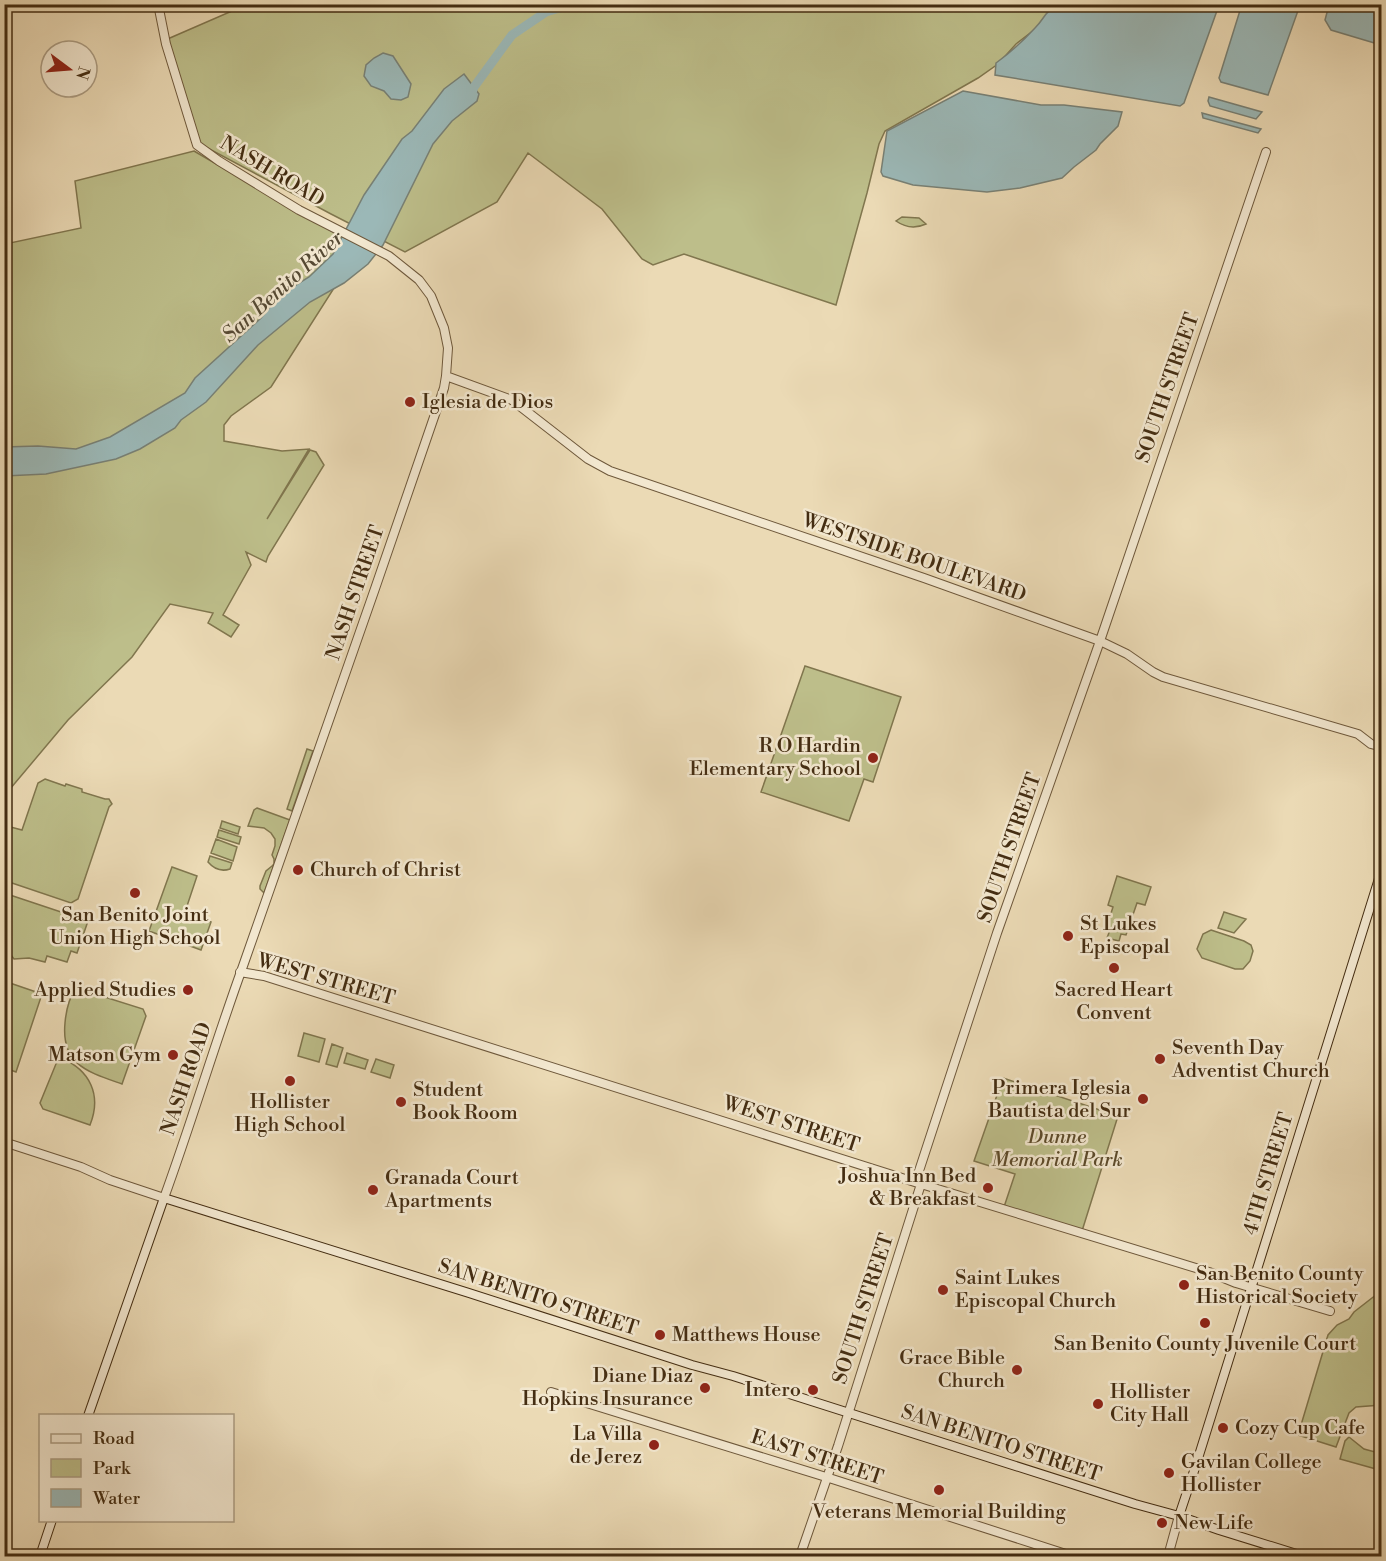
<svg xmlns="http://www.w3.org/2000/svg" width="1386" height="1561" font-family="'Libre Bodoni',serif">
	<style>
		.green { fill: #bdbe8a; stroke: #80764e; stroke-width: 1.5 }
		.water { fill: #9bb8b7; stroke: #788075; stroke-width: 1.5 }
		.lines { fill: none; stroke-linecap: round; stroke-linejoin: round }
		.river { stroke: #9bb8b7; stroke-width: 9 }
		.tertiary-casing { stroke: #6e583b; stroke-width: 10 }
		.secondary-casing { stroke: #442d12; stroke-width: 10 }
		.tertiary { stroke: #f2e7cf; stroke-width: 8 }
		.secondary { stroke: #f2e7cf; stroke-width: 8 }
		.poi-dot { fill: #8f2418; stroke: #f2e7cf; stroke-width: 2 }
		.labels { text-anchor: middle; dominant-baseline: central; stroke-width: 5; stroke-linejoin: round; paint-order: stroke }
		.street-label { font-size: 20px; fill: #442d12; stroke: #f2e7cf }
		.poi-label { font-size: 20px; fill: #442d12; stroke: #f2e7cf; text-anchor: start }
		.park-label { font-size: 20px; font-style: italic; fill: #5c4a2a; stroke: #f2e7cf }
		.water-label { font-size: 21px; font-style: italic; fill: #554933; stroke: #f2e7cf }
	</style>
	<rect width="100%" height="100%" fill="#ebdab5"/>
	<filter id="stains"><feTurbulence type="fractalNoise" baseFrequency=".00333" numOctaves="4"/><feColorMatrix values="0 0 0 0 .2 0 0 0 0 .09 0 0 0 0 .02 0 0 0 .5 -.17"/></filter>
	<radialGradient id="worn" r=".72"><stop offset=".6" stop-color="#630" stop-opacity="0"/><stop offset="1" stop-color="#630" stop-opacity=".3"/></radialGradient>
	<!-- green -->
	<path class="green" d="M248 4 1070 5 1063 8 1016 44 998 64 978 78 885 131 879 144 867 193 836 305 684 254 653 265 642 259 602 209 528 153 497 202 405 252 331 214 200 144 163 41Z
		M194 151 371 254 341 277 271 387 231 416 224 425V441L282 451 309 449 267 519 310 450 316 452 324 465 268 556 266 562 246 552 251 565 223 615 239 625 231 637 208 623 213 613 170 604 132 657 68 720 5 795V244L81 228 75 181Z
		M902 217 919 218 926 224C915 229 906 228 896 221Z
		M805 666 901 697 873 782 864 779 849 821 761 792Z
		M307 749 313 751 292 811 287 809Z
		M45 779 65 786 66 784 82 789V792L105 799H109L112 804 109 807 78 899 71 903 9 882 11 877 5 875V827L7 826 22 830 38 783Z
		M257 808 290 820 264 893 260 889V886L266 871 272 866 274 864V859L272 855 275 846V839L271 833 264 828 248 826 254 810Z
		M222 821 240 827 238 834 220 828Z
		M219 830 241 837 239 844 217 837Z
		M216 839 237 847 233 861 211 853Z
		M210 856 232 863 230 869C221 872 214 869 208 862Z
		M172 867 197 876 185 912 211 922 201 950 149 931Z
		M1117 876 1151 887 1145 905 1137 903 1126 935 1121 934 1119 941 1107 938 1110 930 1106 929 1113 907 1108 905Z
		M4 893 88 921 77 953 71 951 67 962 47 956 45 962 29 958 14 959 5 947Z
		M1224 912 1246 919 1234 933 1218 928Z
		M1211 930 1244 941 1251 945 1253 951 1250 961 1243 969H1235L1202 958 1197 949 1203 934Z
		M7 982 42 994 16 1072 5 1068 4 989Z
		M76 988 143 1009 146 1016 122 1084C88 1072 61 1065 65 1023 66 1011 69 998 76 988Z
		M304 1033 325 1039 319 1062 298 1056Z
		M332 1044 343 1048 337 1067 326 1064Z
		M347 1053 368 1060 365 1069 344 1063Z
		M61 1058C90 1070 102 1095 90 1125L43 1109 40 1103 58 1059Z
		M376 1059 394 1065 390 1078 371 1072Z
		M1003 1078 1118 1116 1082 1231 1004 1207 1015 1174 974 1161Z
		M1381 1291V1405L1356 1407 1349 1413 1336 1447 1298 1435 1328 1335 1337 1325 1349 1319 1354 1312Z
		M1349 1437 1364 1449 1379 1453 1376 1469 1340 1459 1345 1441Z"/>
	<!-- water -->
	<path class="water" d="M1059 4H1219V5L1184 103 1180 106 995 75 996 63C1010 53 1023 41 1035 28 1046 17 1043 13 1059 4Z
		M1242 4 1300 5 1268 95 1221 82 1219 78Z
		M1329 5H1381V45L1331 30 1325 20Z
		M383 53 393 56 411 84 408 97 401 100 391 99 384 91 371 86 364 76 366 65 374 58Z
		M464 74 479 94 477 101 452 121 433 144 383 245 368 264 344 283 310 302 258 345 206 402 181 420 175 428 140 449 116 459 46 474 5 476 4 447 38 446 76 449 110 437 185 393 195 378 261 318 280 295 309 277 333 254 364 195 402 139 412 131 444 89Z
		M963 91 1041 105H1064L1122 112 1118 126 1100 144 1096 150 1074 167 1062 178 1020 188 987 192 913 185 883 176 881 172 887 131Z
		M1209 97 1262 112 1256 119 1210 106 1208 101Z
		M1202 113 1261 129 1258 133 1203 118Z"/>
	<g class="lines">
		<!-- river -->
		<path class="river" d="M599 4H612
			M469 95H471L474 87 512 35 546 12 573 4"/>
		<defs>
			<path id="tertiary" d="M446 376 512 400 588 459 610 471 924 578 1100 641 1127 654 1153 672 1163 677 1358 734 1371 744 1382 747
				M240 972 264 976 921 1184 1209 1272 1236 1283 1330 1311
				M4 1142 81 1167 110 1180 164 1198C192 1121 215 1043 243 966 311 774 378 581 444 388L446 376 448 348 444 328 431 296 419 280 389 256 299 210 219 161 197 145 166 44 158 4
				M551 1392 826 1477 1072 1556
				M800 1556 838 1446 921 1184 918 1180V1174L997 933 1100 641 1266 152
				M1168 1556 1179 1516"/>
			<path id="secondary" d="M88 1416 164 1198 469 1293 692 1365 733 1376 1135 1504 1179 1516 1219 1530 1303 1556
				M1179 1516 1195 1468 1382 869
				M40 1556 52 1520"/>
		</defs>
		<!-- tertiary casing -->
		<use href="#tertiary" class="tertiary-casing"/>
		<!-- secondary casing -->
		<use href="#secondary" class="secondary-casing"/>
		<!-- tertiary -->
		<use href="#tertiary" class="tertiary"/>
		<!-- secondary -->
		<use href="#secondary" class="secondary"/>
	</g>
	<!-- markers -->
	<g class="poi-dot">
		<circle cx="410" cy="402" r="6"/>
		<circle cx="873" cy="758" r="6"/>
		<circle cx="298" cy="870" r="6"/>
		<circle cx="135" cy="893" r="6"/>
		<circle cx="1068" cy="936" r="6"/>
		<circle cx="1114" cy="968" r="6"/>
		<circle cx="188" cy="990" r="6"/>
		<circle cx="173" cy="1055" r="6"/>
		<circle cx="1160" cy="1059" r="6"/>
		<circle cx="290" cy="1081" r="6"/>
		<circle cx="1143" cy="1099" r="6"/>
		<circle cx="401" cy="1102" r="6"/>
		<circle cx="988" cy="1188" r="6"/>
		<circle cx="373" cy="1190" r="6"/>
		<circle cx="1184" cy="1285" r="6"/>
		<circle cx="943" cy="1290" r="6"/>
		<circle cx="1205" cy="1323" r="6"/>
		<circle cx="660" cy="1335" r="6"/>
		<circle cx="1017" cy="1370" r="6"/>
		<circle cx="705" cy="1388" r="6"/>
		<circle cx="813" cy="1390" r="6"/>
		<circle cx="1098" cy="1404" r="6"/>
		<circle cx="1223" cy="1428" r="6"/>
		<circle cx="654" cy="1445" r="6"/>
		<circle cx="1169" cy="1473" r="6"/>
		<circle cx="939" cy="1490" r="6"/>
		<circle cx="1162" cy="1523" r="6"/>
	</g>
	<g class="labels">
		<!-- street labels -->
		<g class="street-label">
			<text transform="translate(272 172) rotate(31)">NASH ROAD</text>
			<text transform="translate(1168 388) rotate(-71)">SOUTH STREET</text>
			<text transform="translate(914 558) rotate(19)">WESTSIDE BOULEVARD</text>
			<text transform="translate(356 593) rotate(-71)">NASH STREET</text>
			<text transform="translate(1010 848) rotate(-71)">SOUTH STREET</text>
			<text transform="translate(326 980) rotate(16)">WEST STREET</text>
			<text transform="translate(187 1079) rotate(-71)">NASH ROAD</text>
			<text transform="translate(791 1125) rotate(18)">WEST STREET</text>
			<text transform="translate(1269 1174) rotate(-73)">4TH STREET</text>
			<text transform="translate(538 1298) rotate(18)">SAN BENITO STREET</text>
			<text transform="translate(864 1309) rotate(-72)">SOUTH STREET</text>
			<text transform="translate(1001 1444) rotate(18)">SAN BENITO STREET</text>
			<text transform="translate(817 1458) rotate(18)">EAST STREET</text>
		</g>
		<!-- poi labels -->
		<g class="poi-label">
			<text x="422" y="402">Iglesia de Dios</text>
			<text x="861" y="746" text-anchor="end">R O Hardin<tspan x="861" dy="23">Elementary School</tspan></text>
			<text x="310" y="870">Church of Christ</text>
			<text x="135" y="915" text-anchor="middle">San Benito Joint<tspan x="135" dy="23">Union High School</tspan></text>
			<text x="1080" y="924">St Lukes<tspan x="1080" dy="23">Episcopal</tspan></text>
			<text x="176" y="990" text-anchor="end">Applied Studies</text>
			<text x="1114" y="990" text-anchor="middle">Sacred Heart<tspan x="1114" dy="23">Convent</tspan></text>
			<text x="1172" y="1048">Seventh Day<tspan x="1172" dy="23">Adventist Church</tspan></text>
			<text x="161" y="1055" text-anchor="end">Matson Gym</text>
			<text x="1131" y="1088" text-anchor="end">Primera Iglesia<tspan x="1131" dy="23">Bautista del Sur</tspan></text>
			<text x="413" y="1090">Student<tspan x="413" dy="23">Book Room</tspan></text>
			<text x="290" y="1102" text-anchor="middle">Hollister<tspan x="290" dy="23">High School</tspan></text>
			<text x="976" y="1176" text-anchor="end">Joshua Inn Bed<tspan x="976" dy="23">&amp; Breakfast</tspan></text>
			<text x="385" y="1178">Granada Court<tspan x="385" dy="23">Apartments</tspan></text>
			<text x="1196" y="1274">San Benito County<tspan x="1196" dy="23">Historical Society</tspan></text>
			<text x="955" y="1278">Saint Lukes<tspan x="955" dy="23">Episcopal Church</tspan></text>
			<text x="672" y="1335">Matthews House</text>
			<text x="1205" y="1344" text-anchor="middle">San Benito County Juvenile Court</text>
			<text x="1005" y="1358" text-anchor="end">Grace Bible<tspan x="1005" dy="23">Church</tspan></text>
			<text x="693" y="1376" text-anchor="end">Diane Diaz<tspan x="693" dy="23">Hopkins Insurance</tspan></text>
			<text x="801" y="1390" text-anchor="end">Intero</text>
			<text x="1110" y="1392">Hollister<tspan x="1110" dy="23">City Hall</tspan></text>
			<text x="1235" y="1428">Cozy Cup Cafe</text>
			<text x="642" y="1434" text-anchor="end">La Villa<tspan x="642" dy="23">de Jerez</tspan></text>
			<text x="1181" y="1462">Gavilan College<tspan x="1181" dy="23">Hollister</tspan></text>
			<text x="939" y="1512" text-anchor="middle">Veterans Memorial Building</text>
			<text x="1174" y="1523">New Life</text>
		</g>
		<!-- park labels -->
		<g class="park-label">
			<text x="1057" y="1137">Dunne<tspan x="1057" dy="23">Memorial Park</tspan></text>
		</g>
		<!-- water labels -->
		<g class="water-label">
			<text transform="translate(283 287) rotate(-42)">San Benito River</text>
		</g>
	</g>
	<!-- margin -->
	<rect width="1386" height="1561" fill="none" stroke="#ebdab5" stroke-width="24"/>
	<rect x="6" y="6" width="1374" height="1549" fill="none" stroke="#442d12" stroke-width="3"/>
	<rect x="12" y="12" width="1362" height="1537" fill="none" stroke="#442d12" stroke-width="1.5"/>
	<!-- legend -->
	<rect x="39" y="1414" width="195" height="108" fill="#f2e7cf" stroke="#ac9d83" stroke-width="1.5"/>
	<rect x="51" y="1434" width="30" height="9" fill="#f2e7cf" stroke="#ac9d83" stroke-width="1.5"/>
	<text x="93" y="1444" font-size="18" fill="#442d12">Road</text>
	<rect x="51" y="1459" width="30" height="18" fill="#bdbe8a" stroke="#ac9d83" stroke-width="1.5"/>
	<text x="93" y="1474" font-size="18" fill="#442d12">Park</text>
	<rect x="51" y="1489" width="30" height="18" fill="#9bb8b7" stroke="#ac9d83" stroke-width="1.5"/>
	<text x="93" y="1504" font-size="18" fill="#442d12">Water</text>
	<!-- north arrow -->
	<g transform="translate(69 69) rotate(106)"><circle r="28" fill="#f2e7cf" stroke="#ac9d83" stroke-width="1.5"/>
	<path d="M0-4.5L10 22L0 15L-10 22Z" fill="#8f2418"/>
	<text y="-9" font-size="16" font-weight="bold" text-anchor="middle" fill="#442d12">N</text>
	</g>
	<rect width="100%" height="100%" filter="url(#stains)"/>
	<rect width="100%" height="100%" fill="url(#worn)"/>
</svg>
